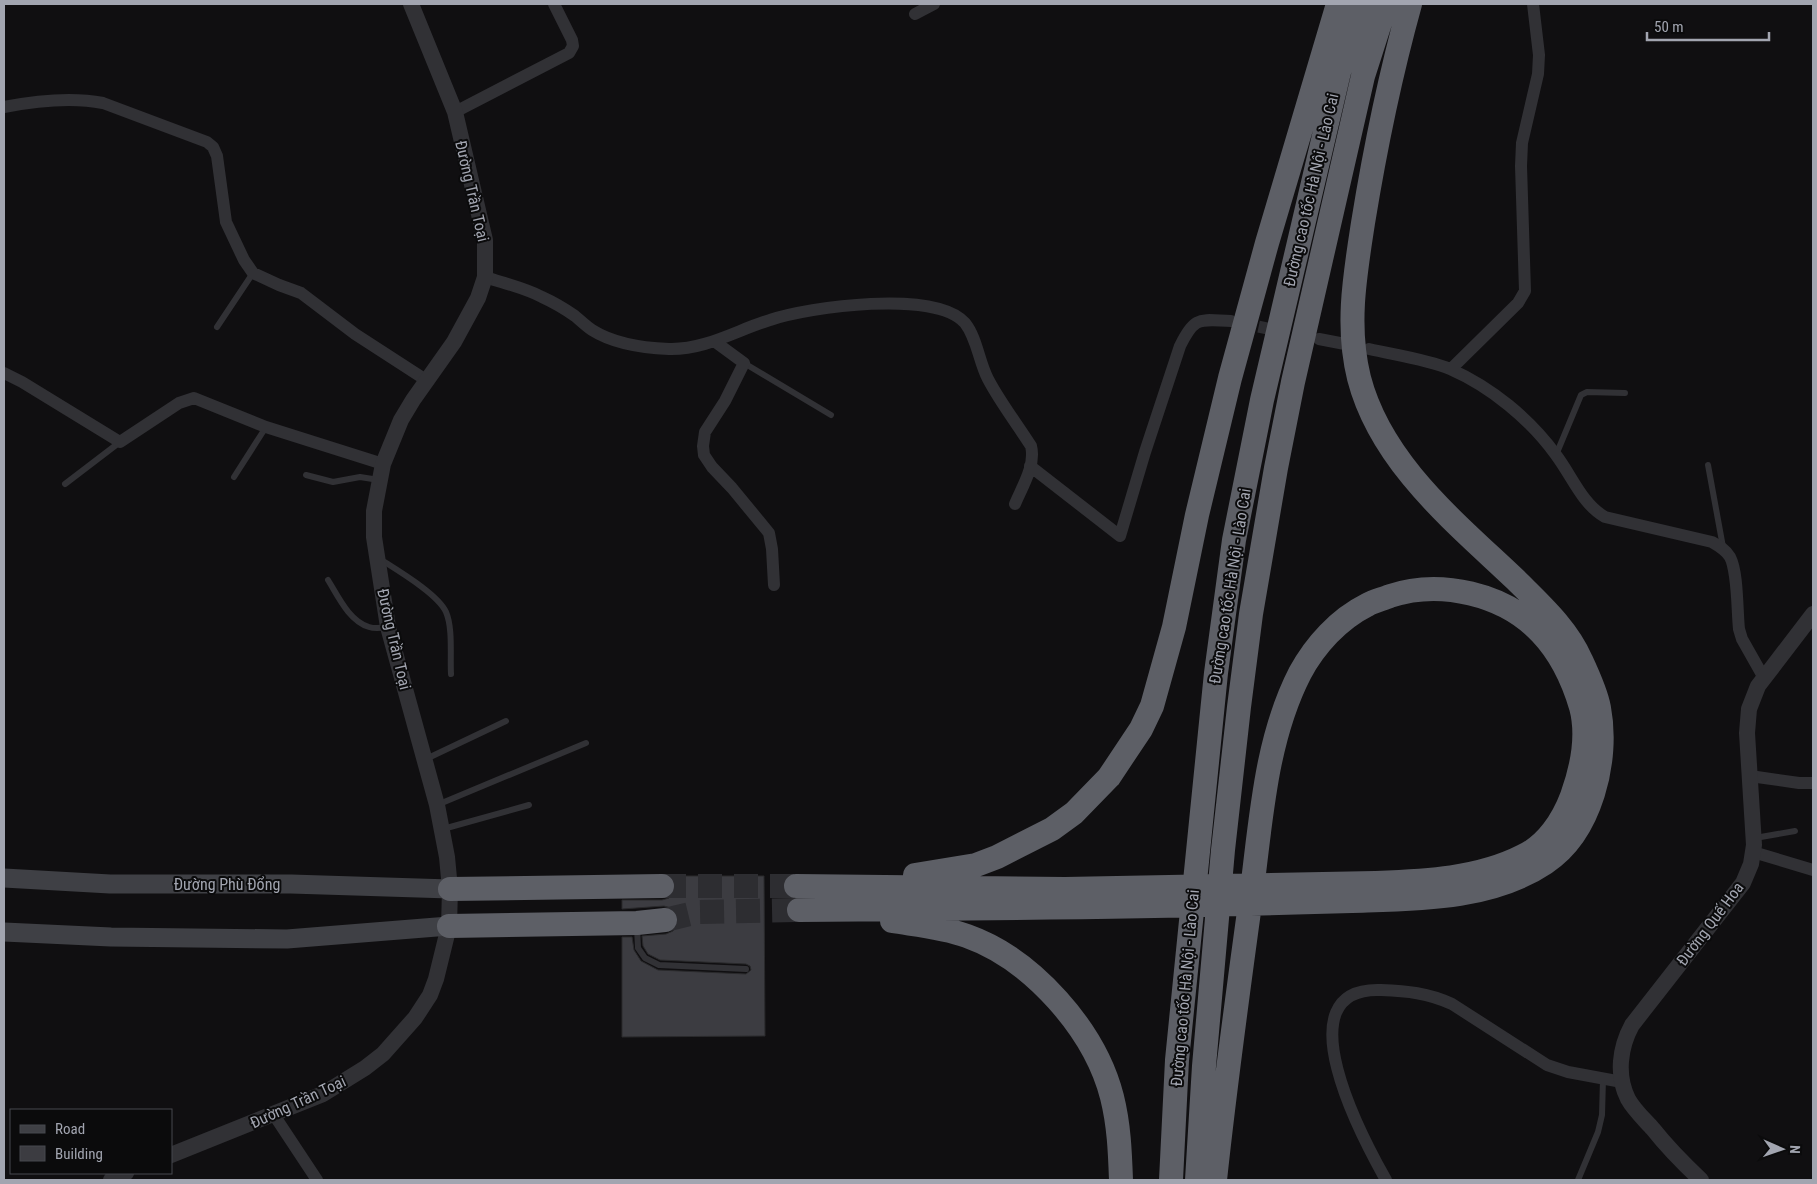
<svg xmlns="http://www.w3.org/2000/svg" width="1817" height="1184" font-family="'Roboto Condensed',sans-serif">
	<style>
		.building { fill: #3c3c41; stroke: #2a2a2c }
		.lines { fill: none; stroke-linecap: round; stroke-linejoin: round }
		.minor-tunnel { stroke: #2d2d31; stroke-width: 12; stroke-dasharray: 12 6; stroke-linecap: butt }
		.motorway-tunnel { stroke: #2d2d31; stroke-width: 24; stroke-dasharray: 24 12; stroke-linecap: butt }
		.service { stroke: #313135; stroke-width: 6 }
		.minor { stroke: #313135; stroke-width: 12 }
		.tertiary { stroke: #313135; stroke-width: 16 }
		.secondary { stroke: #3f4045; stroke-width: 19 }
		.motorway { stroke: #5d5f66; stroke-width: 24 }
		.labels { text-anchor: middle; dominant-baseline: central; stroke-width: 4; stroke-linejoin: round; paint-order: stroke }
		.street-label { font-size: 16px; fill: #a2a5b0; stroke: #0b0b0c }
	</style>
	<rect width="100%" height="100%" fill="#100f11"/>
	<!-- building -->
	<path class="building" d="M671 876H764L765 1036 622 1037V937H632L634 950 641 961 658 970 746 974 751 970 750 966 746 964 660 960 648 954 643 946 642 936 666 934 673 931 678 925 679 918 676 912 671 908 664 906 622 909V900H662L669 898 674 893 676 886 674 879Z"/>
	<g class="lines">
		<!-- minor-tunnel -->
		<path class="minor-tunnel" d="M1241 323 1307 337"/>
		<!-- motorway-tunnel -->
		<path class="motorway-tunnel" d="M662 886H796
			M665 920 698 912 799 910"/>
		<!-- service -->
		<path class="service" d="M217 327 253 273
			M744 363 831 415
			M1556 455 1581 395 1587 392 1625 393
			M1708 465 1723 547
			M306 475 333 482 360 477 379 480
			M234 477 266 427
			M65 484 120 442
			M380 559C397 570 438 594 446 612 453 628 450 656 451 674
			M328 580C338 596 349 621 369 627 375 629 382 628 388 627
			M426 759 506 721
			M437 805 586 743
			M443 829 529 805
			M1755 838 1795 831
			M637 927 638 948 645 958 659 965 746 969
			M1578 1180 1598 1132 1602 1115 1603 1079"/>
		<!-- minor -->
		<path class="minor" d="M915 14 934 4
			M4 107C35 101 72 97 103 103L207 142 213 147 217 156 226 222 244 260 253 273 279 285 301 293 355 334 426 380
			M455 112 569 53 573 46 572 40 554 4
			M485 277C503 283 525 288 542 297 553 302 565 309 575 316 581 321 586 326 592 330 614 344 644 348 669 349 705 350 737 330 770 320 809 307 935 289 965 323 977 338 979 362 988 379 1000 402 1017 424 1031 446 1036 465 1022 487 1015 504
			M1319 339 1345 344
			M714 341 744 363 725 401 705 432 703 446 704 455 712 467 732 488 769 533 772 549 774 585
			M1369 349C1395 355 1426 359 1450 369 1491 387 1530 419 1556 455 1572 476 1582 504 1605 517L1712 542C1719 546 1726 550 1730 557 1738 572 1737 611 1739 629L1742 639 1764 678
			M1451 369 1518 303 1525 291 1521 166 1522 143 1538 74 1539 55 1533 4
			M4 373 22 382 120 442 179 403 194 398 266 427 383 464
			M1030 466 1120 536 1145 452 1180 346C1195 315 1200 320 1231 321
			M1750 776 1799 783H1813
			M1753 852 1813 870
			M274 1115 317 1180
			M1386 1180C1364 1141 1280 986 1381 990 1407 991 1428 993 1452 1004L1547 1065 1568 1072 1622 1082"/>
		<!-- tertiary -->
		<path class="tertiary" d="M171 1155 323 1094 365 1068 383 1054 415 1018 430 995 436 979 449 926 450 889 447 857 437 805 388 627 374 537V511L383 464 401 420 413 400 454 342 478 298 485 277V240L455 112 411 4
			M111 1180 126 1173
			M1701 1180C1684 1164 1668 1148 1653 1129 1645 1120 1634 1110 1628 1099 1616 1075 1620 1047 1632 1025L1743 883 1751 864 1754 845 1747 733 1749 709 1758 686 1813 614"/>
		<!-- secondary -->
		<path class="secondary" d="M4 878 110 884H291L450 889
			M4 932 111 937 287 939 449 926"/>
		<!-- motorway -->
		<path class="motorway" d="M915 875 976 865 997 857 1052 829 1074 813 1109 777 1141 729 1152 706 1174 627 1197 515 1230 378 1267 243 1338 4
			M796 886 1065 889 1375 883C1425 881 1478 879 1523 856 1547 845 1563 820 1572 796 1582 768 1589 737 1581 707 1573 680 1561 654 1541 633 1505 594 1440 579 1390 596 1383 599 1374 601 1367 605 1339 619 1315 645 1300 673 1265 741 1261 822 1251 897 1238 991 1225 1086 1215 1180
			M450 889 662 886
			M799 910C946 909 1093 908 1240 904 1277 903 1315 902 1352 901 1416 899 1490 900 1545 863 1591 833 1609 760 1599 708 1596 692 1588 675 1581 660 1567 628 1540 604 1516 580 1455 522 1381 463 1359 378 1346 326 1355 275 1363 223 1375 149 1390 76 1410 4
			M892 921C917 925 943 927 967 936 1032 959 1095 1030 1112 1097 1119 1125 1120 1152 1121 1180
			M449 926 637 923 665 920
			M1171 1180 1177 1060 1216 673 1234 540 1262 400 1339 72 1361 4
			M1197 1180 1204 1066 1223 850 1239 707 1251 614 1276 468 1293 382 1363 76 1386 4"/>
	</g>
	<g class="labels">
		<!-- street labels -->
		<g class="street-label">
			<text transform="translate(1311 190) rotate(-77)">Đường cao tốc Hà Nội - Lào Cai</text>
			<text transform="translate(472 191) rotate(77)">Đường Trần Toại</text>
			<text transform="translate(1230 586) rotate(-81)">Đường cao tốc Hà Nội - Lào Cai</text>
			<text transform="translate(394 639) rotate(77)">Đường Trần Toại</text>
			<text x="227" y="884">Đường Phù Đổng</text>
			<text transform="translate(1710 924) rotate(-53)">Đường Quế Hoa</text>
			<text transform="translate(1185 988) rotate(-85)">Đường cao tốc Hà Nội - Lào Cai</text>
			<text transform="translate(298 1102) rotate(-25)">Đường Trần Toại</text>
		</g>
	</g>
	<!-- border -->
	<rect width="1817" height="1184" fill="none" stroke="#a2a5b0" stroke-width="10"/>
	<!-- legend -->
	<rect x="10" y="1109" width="162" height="65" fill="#0b0b0c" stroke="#47494e"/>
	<rect x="20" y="1125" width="25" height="8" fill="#3f4045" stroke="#47494e"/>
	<text x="55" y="1134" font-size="15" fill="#a2a5b0">Road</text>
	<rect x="20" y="1146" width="25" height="15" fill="#3c3c41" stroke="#47494e"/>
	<text x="55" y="1159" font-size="15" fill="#a2a5b0">Building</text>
	<!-- north arrow -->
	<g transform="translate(1782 1149) rotate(92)" stroke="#0b0b0c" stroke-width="4" paint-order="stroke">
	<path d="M0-4L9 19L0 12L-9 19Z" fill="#a2a5b0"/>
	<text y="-8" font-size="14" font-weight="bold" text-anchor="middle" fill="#a2a5b0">N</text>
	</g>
	<!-- scale -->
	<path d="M1647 32v8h122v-8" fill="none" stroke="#a2a5b0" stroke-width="2.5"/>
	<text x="1654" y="32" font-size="15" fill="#a2a5b0" stroke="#0b0b0c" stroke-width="4" paint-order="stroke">50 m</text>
</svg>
